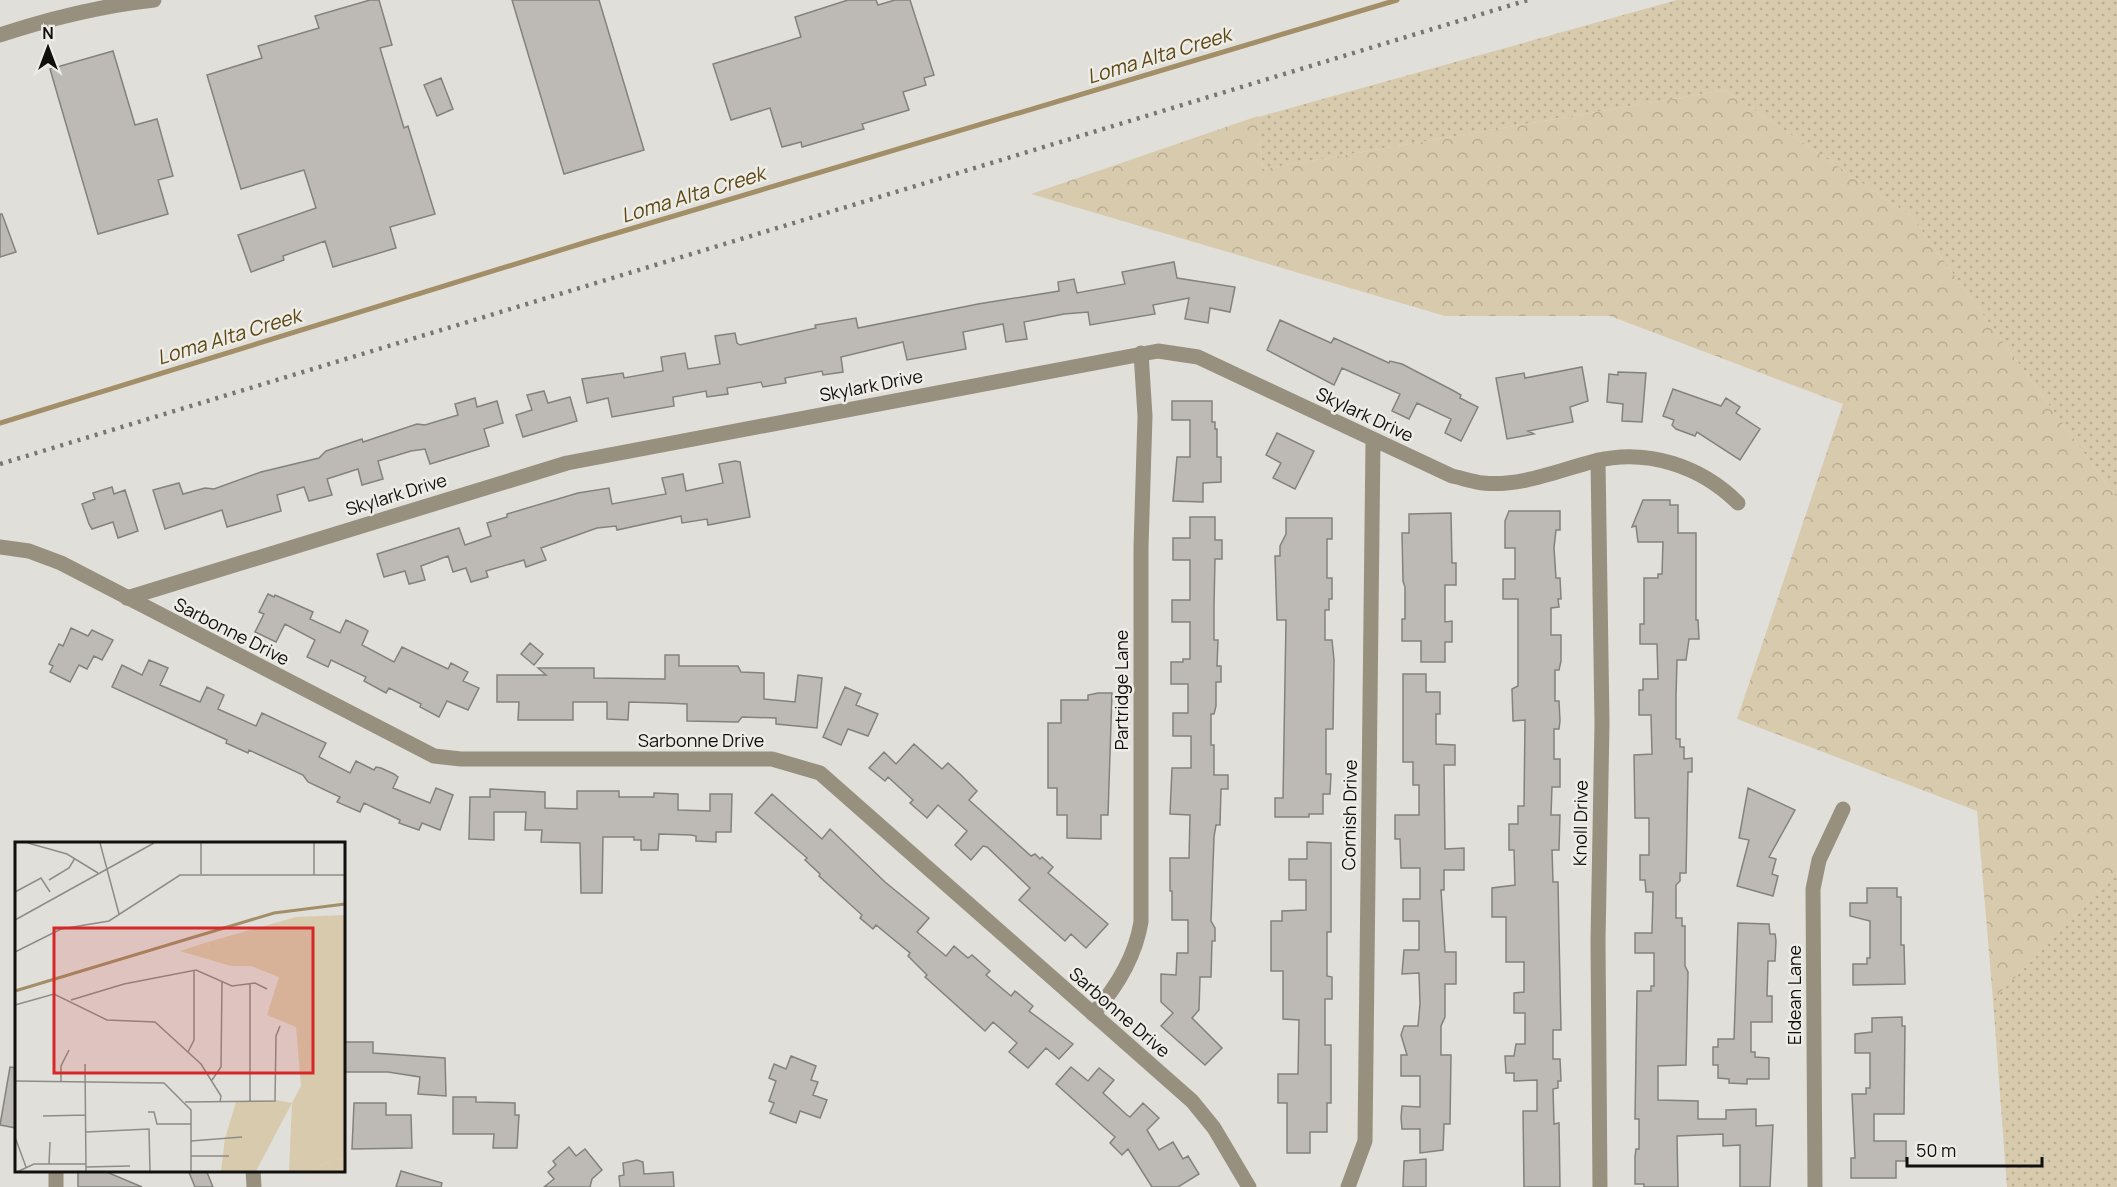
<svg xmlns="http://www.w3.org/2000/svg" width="2117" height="1187" font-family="Manrope,sans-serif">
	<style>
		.grass { fill: url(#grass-dots) }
		.forest { fill: url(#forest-crowns) }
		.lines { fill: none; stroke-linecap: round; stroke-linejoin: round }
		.stream { stroke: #a28f67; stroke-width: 5 }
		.building { fill: #bdbab5; stroke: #84827c; stroke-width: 1.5 }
		.minor { stroke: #98907f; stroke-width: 15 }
		.tertiary { stroke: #98907f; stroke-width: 15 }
		.rail { stroke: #777672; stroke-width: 4.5; stroke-dasharray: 3 6; stroke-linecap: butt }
		.labels { text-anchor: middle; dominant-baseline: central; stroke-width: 5; stroke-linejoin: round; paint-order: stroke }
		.street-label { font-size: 18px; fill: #11100e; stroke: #eeece6 }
		.water-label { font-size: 20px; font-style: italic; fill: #5c4714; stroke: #eeece6 }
		.inset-river { fill: none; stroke: #a28f67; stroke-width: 3 }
		.inset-road { fill: none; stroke: #8e8c88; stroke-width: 1.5 }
		.view { fill: #d62828; fill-opacity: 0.15; stroke: #d62828; stroke-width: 3 }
		.inset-edge { fill: none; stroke: #11100e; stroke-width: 3 }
	</style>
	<defs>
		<pattern id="grass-dots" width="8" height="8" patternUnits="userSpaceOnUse" patternTransform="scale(1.5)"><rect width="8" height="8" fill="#d8caac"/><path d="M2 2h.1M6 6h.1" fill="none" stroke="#b8ac93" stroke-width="1.8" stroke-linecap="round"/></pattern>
		<pattern id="forest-crowns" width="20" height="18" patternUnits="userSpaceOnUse" patternTransform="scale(1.5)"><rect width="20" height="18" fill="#d8caac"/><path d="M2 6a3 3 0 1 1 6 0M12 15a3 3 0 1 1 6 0" fill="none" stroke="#b8ac93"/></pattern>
	</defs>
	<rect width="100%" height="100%" fill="#e1dfd9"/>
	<!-- grass -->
	<path class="grass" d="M1677 0H2117V498L1911 216 1725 90 1263 169 1258 117Z
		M2117 873V1187H2007L1993 1000Z"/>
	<!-- forest -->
	<path class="forest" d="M1725 90 1911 216 2117 498V873L1993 1000 1977 811 1737 719 1843 404 1610 316H1445L1031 194 1258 116 1263 169Z"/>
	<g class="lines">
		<!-- stream -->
		<path class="stream" d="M0 423 590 241 1397 0"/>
	</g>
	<!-- building -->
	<path class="building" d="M370 0H379L392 45 380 48 404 128 408 126 435 214 390 227 396 248 333 267 325 241 283 256 284 260 251 272 238 235 316 208 304 170 241 189 207 75 262 58 258 46 319 28 315 16Z
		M512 0H599L644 150 564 174Z
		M848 0H876L878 5 895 0H910L934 75 924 78 926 85 903 92 909 110 862 124 864 129 802 147 801 142 782 147 770 108 731 120 713 64 801 37 795 17Z
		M113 51 135 125 157 119 173 176 158 180 168 214 98 234 50 69Z
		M441 78 453 109 437 116 424 85Z
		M0 214H2L16 252 0 257Z
		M1174 262 1177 278 1235 287 1230 312 1210 308 1208 323 1185 319 1189 298 1153 305 1155 314 1090 325 1088 312 1064 314 1024 322 1027 339 1006 342 1003 324 963 332 966 349 907 360 903 342 841 357 843 372 823 375 822 371 785 378 786 383 763 387 761 382 727 388 728 394 707 397 706 391 673 397 674 406 651 410 612 417 608 398 587 403 582 379 623 373 624 378 663 371 661 357 685 353 688 369 720 364 715 336 735 333 737 343 740 345 816 328 815 325 856 318 858 328 978 304 1059 291 1058 282 1074 279 1077 293 1125 284 1122 272Z
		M1280 320 1331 343 1334 338 1389 363 1390 361 1402 364 1454 391 1461 395 1460 398 1478 407 1461 441 1445 433 1451 419 1417 403 1409 419 1392 411 1400 394 1342 368 1334 385 1267 350Z
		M1582 367 1588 401 1570 407 1573 422 1528 431 1534 434 1507 439 1496 378 1524 373 1525 378Z
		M1618 372 1646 373 1642 422 1622 421 1623 404 1607 402 1609 374 1618 375Z
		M1673 389 1721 406 1726 398 1740 407 1736 413 1760 429 1740 460 1697 432 1695 436 1676 429 1672 425 1674 420 1663 416Z
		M544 391 548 403 570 397 577 421 523 437 516 415 532 410 527 395Z
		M475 398 477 407 497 401 503 423 484 429 489 446 430 464 425 449 411 451 378 461 383 479 362 485 358 469 327 479 332 495 309 501 304 487 277 495 281 511 227 527 222 510 165 529 153 490 179 483 183 494 205 488 214 489 261 472 319 458 326 451 362 439 363 442 417 424 425 425 458 415 455 404Z
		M1172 401H1212V422H1215V429H1217V457H1221V482L1203 483V502L1173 501 1177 457H1190V420H1172Z
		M1277 433 1314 451 1295 489 1273 478 1281 463 1266 455Z
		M735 461 740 462 750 517 708 525 707 519 682 523 681 516 617 530 616 526 597 528 541 548 546 560 526 567 524 560 486 571 488 577 471 582 466 568 453 572 448 556 421 566 425 580 409 584 405 571 384 577 377 554 459 528 465 545 491 536 487 523 507 517V514L578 493 609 488 612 504 666 494 662 478 683 474 686 491 723 483 719 464Z
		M112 487 114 494 125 490 138 531 118 538 113 522 92 529 89 524 82 504 95 499 93 493Z
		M1643 500H1670V505H1678V533H1696V620H1698L1699 639H1689L1686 660H1677L1676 696V739H1680V747H1684V759L1692 758V772H1688L1686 873H1680V881L1676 885V918H1682V926H1685V966L1688 972 1686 1065 1658 1066V1100L1698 1101V1119H1726V1110L1756 1109V1126L1773 1125 1770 1187H1740V1145L1723 1146V1134L1677 1136 1678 1187H1644V1184H1635V1157L1636 1149H1639V1119H1635L1637 991H1651V986H1654V953H1635V933H1652L1653 892H1646L1645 880H1640V855H1649V818H1635L1634 755 1652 754 1651 715H1639V690H1643V679H1658L1657 644H1640V624H1644V578H1658V574H1662L1663 542H1638L1636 526 1632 527Z
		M1509 511H1560V530H1556L1554 548 1556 578H1560L1561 599H1558L1559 607 1551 608V635H1561V661L1559 670H1555V701H1559L1560 721 1559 729H1554V759H1560V787H1552L1551 815H1560L1559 850H1552L1553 882H1558L1559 935 1561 1030H1553V1059H1560L1561 1081H1558V1088L1553 1089 1554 1124 1559 1123 1560 1187H1524L1523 1111H1537V1080L1514 1081V1073H1506L1505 1056H1514L1516 1044H1525V1013H1514V993L1524 992V962H1506V917H1492V888L1515 885 1514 850H1509V824H1518V806H1524L1525 720 1513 721 1512 689 1518 686V599H1503V579H1515V548H1505V521Z
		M1451 513 1452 563H1456V585H1445V622L1452 621V642H1445V662H1421V641H1402V619H1405V587L1403 581 1402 533H1409V514Z
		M1190 517H1215V540H1222V559H1215L1214 605V640H1218L1217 666H1221V682H1216V706L1214 714H1211V745H1214V775H1228V789H1221L1220 825H1216L1214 837 1211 921 1215 928V941H1212L1211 977H1200L1199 1010 1192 1018 1222 1048 1205 1065 1161 1026 1173 1013 1161 1002V974L1176 975 1177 953H1188V920H1172V891H1170V858H1189L1190 815 1170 814 1172 768H1191V736H1173V713H1188V684H1171V662H1183V659H1190V622H1172V600H1190V560H1173V538H1190Z
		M1286 518H1332V539H1327V578H1332V599H1329V610H1325V640H1332L1334 660 1333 729H1326V774H1331L1330 794H1323V814H1309V817H1275V798H1283L1286 620H1277L1275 556H1280V546L1286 534Z
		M268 594 274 597 275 595 313 612 310 619 340 633 346 620 365 629 368 631 362 645 394 662 402 647 448 669 451 663 468 672 463 681 479 688 468 710 447 701 439 717 420 707 421 704 389 688 386 693 364 681 366 677 331 660 328 667 307 657 315 640 285 624 276 642 255 632 264 614 259 612Z
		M71 628 88 636 92 630 113 640 102 660 94 656 87 669 79 665 70 682 50 672 53 666 49 664 59 644 63 646Z
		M530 643 543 654 534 665 521 654Z
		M665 655H679V666H738L741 672 764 673V699L795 702 798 675 822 678 817 728 776 724V718L742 717 738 722 687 721V704L665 703 629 702 628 720 607 719V702H573V720H518L519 702H497V675H546L538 668H594V678L665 679Z
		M149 660 168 668 160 685 200 702 207 687 224 695 218 709 256 726 262 713 326 743 319 757 350 773 356 761 374 770 376 767 381 768 394 774 398 777 393 788 430 803 436 788 453 795 440 830 422 823 419 830 399 823 400 820 364 803 360 812 337 802 340 797 308 782 303 775 249 750 248 753 226 743 227 740 112 687 122 665 142 675Z
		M1403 674H1426V692H1440V714H1436V744L1455 745V765H1444L1445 849 1464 848V870H1444V890H1441L1445 952H1456V984H1445V1017L1441 1026V1055H1451L1450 1124H1444L1443 1150 1420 1153V1129H1402L1401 1118 1402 1106 1420 1107V1076H1401V1055H1407L1401 1035 1404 1026H1418L1420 1004 1419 973 1402 974 1404 950H1419V921H1403V899H1420V868H1401L1400 839H1395V815H1419V785H1413V762H1403Z
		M845 687 861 694 856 705 878 714 868 736 848 729 841 745 823 737Z
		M1098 693H1112L1108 815H1101V839L1067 838V815H1057V788H1048V723H1061V700H1088V695Z
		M914 744 942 769 948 763 961 775 977 791 969 800 1031 856 1035 854 1040 859 1042 857 1053 867 1048 873 1108 924 1086 948 1071 934 1065 941 1019 900 1030 888 987 847 983 846 971 860 955 845 967 831 938 805 927 818 910 803 913 800 888 777 885 781 869 768 884 752 896 764Z
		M1748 788 1795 810 1769 857 1776 859 1772 874 1778 876 1773 896 1737 886 1749 840 1739 838Z
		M490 789 545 792V808L577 809V791H619V797H654V793L678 794V810L710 811V794H732L731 832H716V842L696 841V836L691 835 659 834 658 850H641V840H634V837H603L602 893H581L580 843 541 842 542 830H525L526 812H494V840L469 839 470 797H490Z
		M772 794 822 839 830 829 885 882 929 918 917 932 946 956 954 946 968 958 972 955 990 971 986 975 1011 996 1015 991 1033 1006 1029 1011 1073 1044 1059 1059 1046 1048 1028 1068 1009 1052 1017 1043 993 1022 985 1031 925 977 927 975 908 956 910 953 876 925 873 929 860 918 862 915 819 876 820 874 805 860 807 858 755 813Z
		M1307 842 1331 843V932H1327V976L1332 977V999H1325V1045H1331V1103H1327V1132H1310V1153H1287V1103H1278V1074H1298L1299 1020 1283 1019V971H1271V921H1282V911L1306 910V880H1289V859H1307Z
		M1867 888H1897V897H1901V945H1904L1905 984 1853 985V964H1867V958H1870V921L1850 916V903H1867Z
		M1738 923 1769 924 1770 934H1775L1776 941 1775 961H1768L1767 996H1772V1022H1751V1052H1755V1057L1769 1058V1079H1747V1084L1729 1083V1079L1718 1078V1065H1713V1047H1718V1039H1734Z
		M1902 1017V1026H1905L1904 1114H1874V1141H1906V1161H1896V1178H1851V1158H1855L1852 1094H1866V1088H1870V1053H1855V1034L1872 1032V1018Z
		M344 1042H373V1053L445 1058 446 1096 418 1094 420 1077 388 1072H344Z
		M791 1056 816 1066 811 1080 818 1082 813 1095 827 1100 820 1118 800 1111 796 1123 770 1113 774 1103 769 1101 776 1081 769 1078 774 1064 786 1069Z
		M10 1067 16 1068V1128L0 1125Z
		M1071 1067 1088 1081 1099 1068 1114 1080 1103 1093 1127 1115 1130 1117 1143 1103 1159 1118 1147 1130 1159 1150 1173 1142 1183 1159 1188 1156 1199 1174 1178 1187H1152L1128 1149 1122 1155 1110 1143 1115 1137 1056 1084Z
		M453 1097H476V1102L515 1103V1115H519L517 1148H493L494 1134H453Z
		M354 1103H386V1115H411L412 1148 352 1149Z
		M569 1147 576 1156 585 1149 602 1170 592 1179 590 1187H544L554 1179 548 1172 556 1165 553 1161Z
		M1426 1159V1187H1403L1404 1161Z
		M637 1160 643 1162 644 1174 673 1172 674 1187H620L619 1176 624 1175 623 1163Z
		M78 1170H102L142 1187H78Z
		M188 1170H206L213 1187H195Z
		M401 1171 442 1183 441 1187H396Z"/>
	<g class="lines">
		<!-- minor -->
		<path class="minor" d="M1598 460 1602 723 1598 941 1600 1187
			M127 598 567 463 1158 351 1198 357 1452 476C1462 478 1473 482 1483 483 1521 487 1559 470 1595 461 1647 448 1701 466 1738 503
			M1093 1014C1117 987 1135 958 1141 922V547L1145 416 1141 353
			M56 1170V1187
			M253 1170 254 1187
			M1348 1187 1365 1141 1373 440
			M1815 1187 1813 889 1819 860 1843 809"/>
		<!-- tertiary -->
		<path class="tertiary" d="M0 35C51 18 100 6 154 0
			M0 547 29 551 61 563 434 756 461 759H772L820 773 1192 1101 1214 1128 1249 1187"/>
		<!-- rail -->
		<path class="rail" d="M0 464 1528 0"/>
	</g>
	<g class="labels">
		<!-- street labels -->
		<g class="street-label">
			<text transform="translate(871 385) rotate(-11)">Skylark Drive</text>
			<text transform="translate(1365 414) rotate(25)">Skylark Drive</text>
			<text transform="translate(396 494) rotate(-17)">Skylark Drive</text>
			<text transform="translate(232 631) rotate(27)">Sarbonne Drive</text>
			<text transform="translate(1121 690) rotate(-90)">Partridge Lane</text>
			<text x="701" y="740">Sarbonne Drive</text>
			<text transform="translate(1349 815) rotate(-89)">Cornish Drive</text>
			<text transform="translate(1580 823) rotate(-89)">Knoll Drive</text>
			<text transform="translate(1794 995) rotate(-90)">Eldean Lane</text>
			<text transform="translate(1120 1012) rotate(41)">Sarbonne Drive</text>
		</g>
		<!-- water labels -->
		<g class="water-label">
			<text transform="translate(1159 55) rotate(-17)">Loma Alta Creek</text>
			<text transform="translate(693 194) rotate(-17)">Loma Alta Creek</text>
			<text transform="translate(229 336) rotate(-17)">Loma Alta Creek</text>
		</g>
	</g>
	<!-- overview -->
	<g transform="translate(15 842)">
		<rect width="330" height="330" fill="#e1dfd9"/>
		<path d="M330 73V318L320 316 297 329H274L277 261 286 244 283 208 306 184 273 112 194 106 193 100 281 75Z" fill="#d8caac"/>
		<path d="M250 97 273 112 307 158V184L283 208 281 185 252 173 264 135 236 124H216L165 109 193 100 194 106Z" fill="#d8caac"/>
		<path d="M320 316 330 318V329H297Z" fill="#d8caac"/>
		<path d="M261 258 277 261 241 329H206L210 296 221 260Z" fill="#d8caac"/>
		<path class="inset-river" d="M0 149 259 71 330 62"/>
		<path class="inset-road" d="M13 1 52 12 83 31M85 1 104 72M186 1V32M299 33V1M34 38 54 26 60 16M0 50 26 36 35 50M0 78 139 1M0 110 46 87 94 79 165 33H330M235 142V260M56 158 109 142 181 128 217 144 240 141 252 147M0 163 39 152 92 178 140 180 186 222 206 254 205 260M173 210 179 198V129M70 222 71 329M197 238 206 225 207 139M0 239 149 241 176 268V329M46 240V224L54 208M170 260 260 259 261 194 265 184M133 270H139L142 282H176M28 274 71 273M71 290 134 287 135 329M0 295 11 325M176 299 227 295M176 314H214M34 322 35 300M71 325 115 324M4 329 19 322H71"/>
		<path class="view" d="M39 86H298V231H39Z"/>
		<rect width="330" height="330" class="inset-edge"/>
	</g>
	<!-- north arrow -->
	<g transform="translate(48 48)" stroke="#eeece6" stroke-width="4.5" paint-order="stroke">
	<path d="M0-4.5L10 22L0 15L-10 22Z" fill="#11100e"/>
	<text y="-9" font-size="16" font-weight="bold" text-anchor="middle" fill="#11100e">N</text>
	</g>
	<!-- scale -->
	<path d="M1907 1157v9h135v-9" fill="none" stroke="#11100e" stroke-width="3"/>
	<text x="1916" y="1157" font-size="18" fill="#11100e" stroke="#eeece6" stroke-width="4.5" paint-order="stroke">50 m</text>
</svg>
